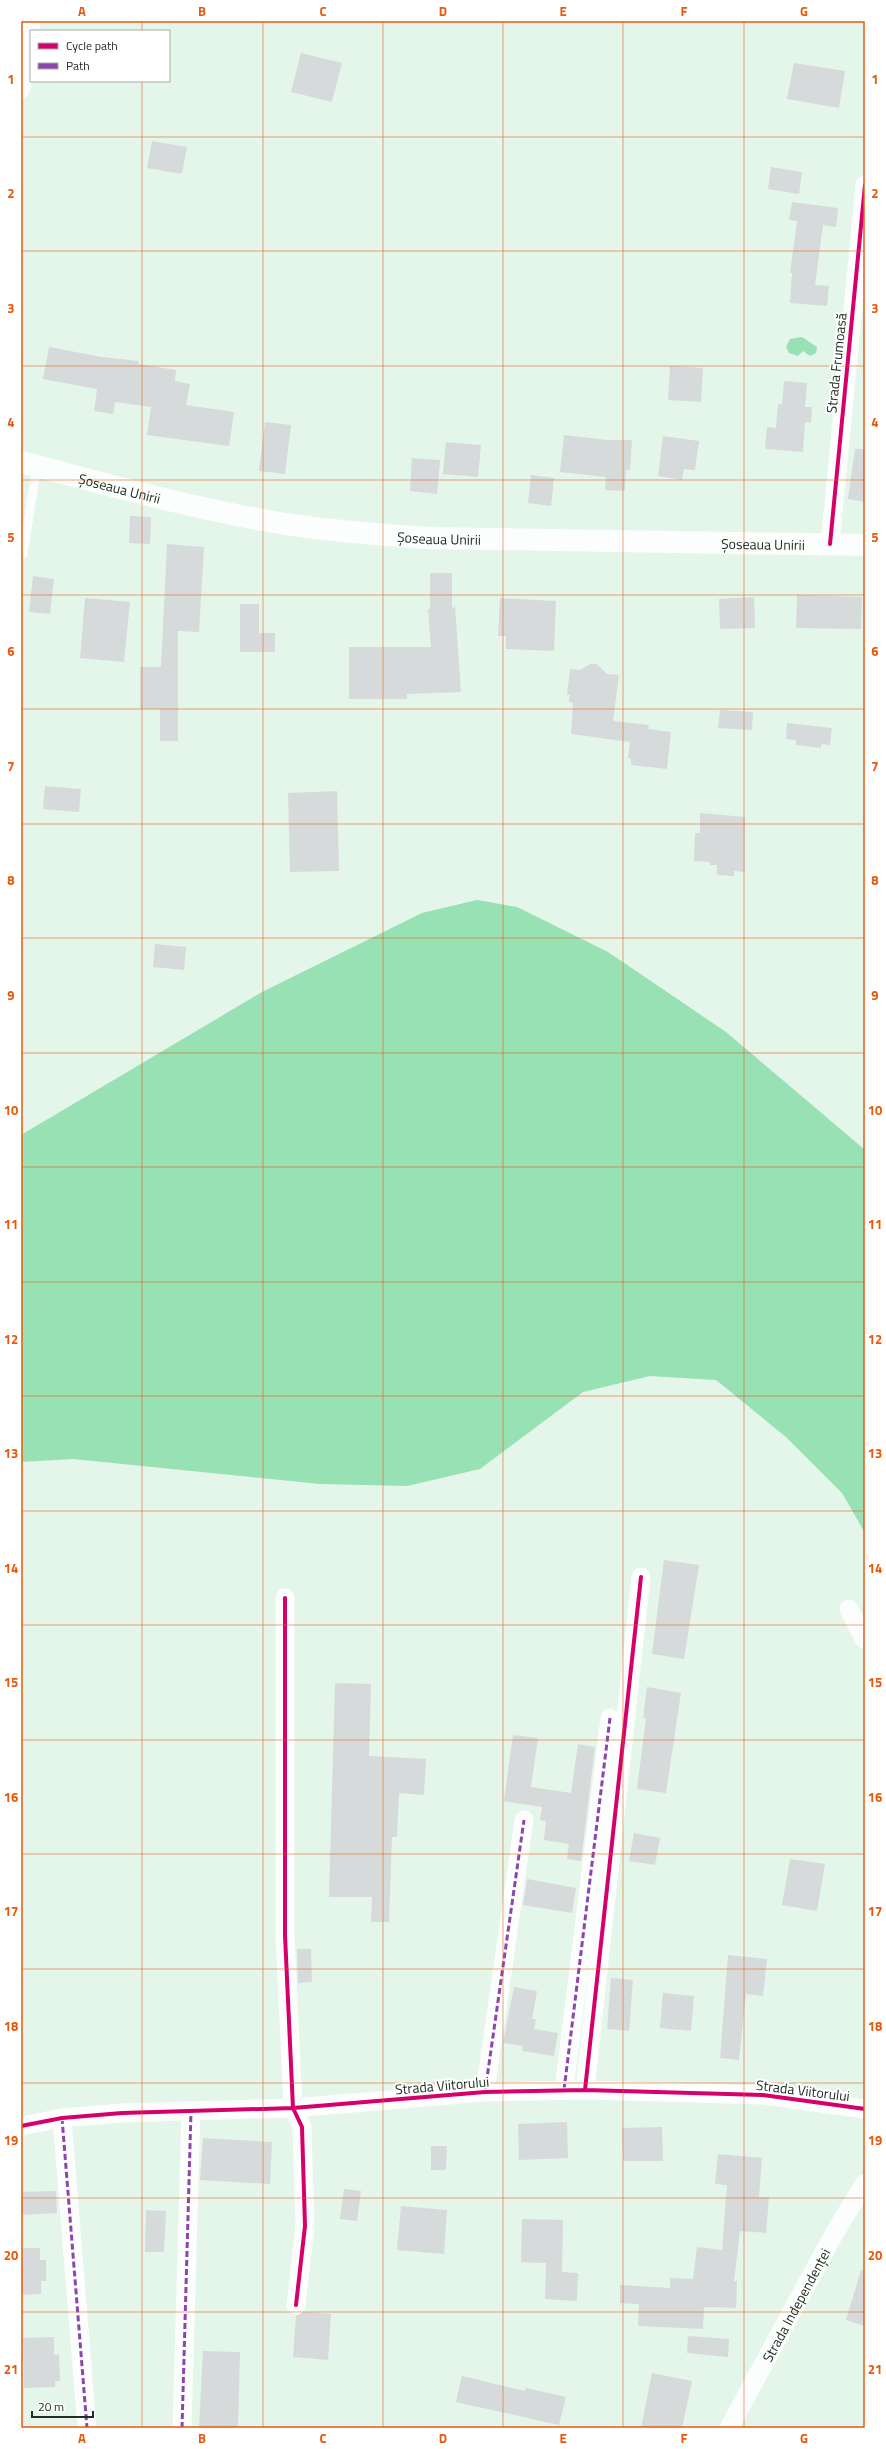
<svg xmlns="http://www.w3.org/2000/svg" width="886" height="2449" font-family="'Titillium Web',sans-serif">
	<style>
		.water { fill: #97e1b4 }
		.building { fill: #d7dadb }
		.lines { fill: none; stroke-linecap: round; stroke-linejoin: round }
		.lane { stroke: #fbfefc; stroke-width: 9 }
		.street { stroke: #fbfefc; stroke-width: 19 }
		.secondary { stroke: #fbfefc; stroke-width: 22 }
		.quiet { stroke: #8e44ad; stroke-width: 3; stroke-dasharray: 6 3; stroke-linecap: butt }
		.cycleway-casing { stroke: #fff; stroke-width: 6 }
		.cycleway { stroke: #d6006c; stroke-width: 4 }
		.grid { fill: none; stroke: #e8590c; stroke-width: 1; stroke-opacity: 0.55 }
		.labels { text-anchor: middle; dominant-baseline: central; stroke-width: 4; stroke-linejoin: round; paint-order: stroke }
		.street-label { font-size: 14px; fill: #212d25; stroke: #fff }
		.neatline { fill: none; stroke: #e8590c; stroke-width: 1.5 }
		.grid-label { font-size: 13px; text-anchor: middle; font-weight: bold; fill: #e8590c }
	</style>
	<rect width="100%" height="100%" fill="#e4f5ea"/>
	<!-- water -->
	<path class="water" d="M802 337 817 347 816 353 810 356 803 351 798 356 789 353 786 347 790 339Z
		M477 900 517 907 608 952 726 1032 865 1150V1533L842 1493 786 1437 716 1380 650 1376 583 1392 480 1469 407 1486 320 1484 73 1459 21 1462V1135L262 992 422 913Z"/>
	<!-- building -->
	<path class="building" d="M301 53 342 63 332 102 291 92Z
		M794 63 845 71 839 108 787 99Z
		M152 141 187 147 182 174 147 168Z
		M771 167 802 172 799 194 768 189Z
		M792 202 838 208 836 227 823 225 815 285 829 286 827 306 790 303 792 273H790L797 221 789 220Z
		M49 347 102 357 139 361 138 364 176 370 175 381 190 384 186 405 234 412 229 446 147 435 151 407 115 402 113 414 94 411 97 389 43 379Z
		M670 366 703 368 701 402 668 400Z
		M784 381 807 383 805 407H812L811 423 805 422 803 452 765 449 767 427 776 428 778 404H782Z
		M265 422 291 425 285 474 259 471Z
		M564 435 608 440H632L630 470H626L625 491 605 490 606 477 560 472Z
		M663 436 699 441 695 470 684 469 682 480 658 476Z
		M446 442 481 445 478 477 443 474Z
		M855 449H865V502L848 499Z
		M412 458 440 460 437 494 410 491Z
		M531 475 554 478 551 506 528 503Z
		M130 516 151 517 150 544 129 543Z
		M167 544 204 547 199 632 178 631V741H160V709H140V667H161Z
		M430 573H452V608L455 607 461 692 407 694V699H349V647H431L428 609H430Z
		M33 576 54 579 50 614 29 612Z
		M797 595 862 597 861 629 796 628Z
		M754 597 755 628 720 629 719 599Z
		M85 598 130 602 124 662 80 658Z
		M500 598 556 601 554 651 506 649V636H498Z
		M240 604H259V633H275V652H240Z
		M590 664H597L607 674 619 675 613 721 649 725 648 729 671 732 667 769 631 765V759L628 758 630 742 571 734 573 703 569 702 570 695H567L570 669 580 670Z
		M720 710 753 712 752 730 718 728Z
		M787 723 832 728 830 745 821 744V748L796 745V740L786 739Z
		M45 786 81 789 79 812 43 809Z
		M337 791 339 871 290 872 288 793Z
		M700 813 745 817V872L734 871V876L717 875V865H710V862L694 861 695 833H700Z
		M155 944 186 947 184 970 153 967Z
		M664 1560 699 1565 684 1659 652 1654Z
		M335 1683 371 1684 369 1756 426 1759 424 1795 399 1793 397 1837H392L389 1922H371L372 1897H329Z
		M647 1687 681 1693 666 1793 637 1789 646 1718H643Z
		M513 1735 538 1738 531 1787 571 1793 578 1744 595 1747 581 1861 567 1859 569 1844 544 1840 546 1821 540 1820 542 1807 504 1801Z
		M634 1833 660 1838 655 1865 629 1861Z
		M790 1859 825 1864 817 1911 782 1905Z
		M527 1879 576 1888 572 1913 523 1905Z
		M297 1949H311L312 1982 298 1983Z
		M728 1955 767 1959 763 1996 746 1994 739 2060 720 2058Z
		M611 1978 633 1980 629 2031 607 2029Z
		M514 1987 537 1991 532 2019H536L534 2029 558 2033 554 2056 522 2051 523 2046 503 2043Z
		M663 1993 694 1996 691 2031 660 2028Z
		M567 2122 568 2158 519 2160 518 2124Z
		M662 2127 663 2161H623L622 2128Z
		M203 2138 272 2142 270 2184 200 2180Z
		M431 2146H447L446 2170H431Z
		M718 2154 762 2158 759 2197H769L766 2233 740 2231 734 2281H737L736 2308 704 2307 703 2329 638 2326 639 2304 620 2303V2285L670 2288V2278L693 2279 697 2247 722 2250 727 2185 715 2184Z
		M344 2189 361 2191 357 2221 340 2219Z
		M56 2191 57 2213 21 2215V2192Z
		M401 2206 447 2210 444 2254 397 2250Z
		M146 2210 166 2211 164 2252H145Z
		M522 2219 563 2220 562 2272 578 2273 577 2301 545 2299 546 2263 521 2262Z
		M21 2248H40V2260H46V2281H41V2294L21 2295Z
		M861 2270 865 2271V2326L846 2320Z
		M304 2312 331 2314 328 2360 293 2357 296 2316Z
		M688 2336 729 2339 728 2357 687 2353Z
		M54 2337V2355L59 2354 60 2381H55V2387L24 2388 23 2338Z
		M203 2351 240 2352 238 2428H199Z
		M652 2373 692 2381 682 2428H641Z
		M462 2376 525 2391 526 2388 566 2397 559 2425 456 2402Z"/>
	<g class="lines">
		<!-- lane -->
		<path class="lane" d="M23 554 37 466"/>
		<!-- street -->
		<g class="street">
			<path d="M21 89 31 21"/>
			<path d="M830 544 865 185"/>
			<path d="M285 1598V1935L293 2108 302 2127 305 2226 296 2305"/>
			<path d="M849 1609 865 1640"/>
			<path d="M564 2090 610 1718"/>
			<path d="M585 2090 641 1577"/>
			<path d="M485 2092 524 1820"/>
			<path d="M62 2118 87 2428"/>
			<path d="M21 2126 62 2118 122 2113 293 2108 485 2092 585 2090 763 2095 865 2109"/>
			<path d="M182 2428 191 2111"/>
			<path id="s1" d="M729 2428 835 2232 865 2183"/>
		</g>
		<!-- secondary -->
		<path class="secondary" id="s2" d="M21 462C101 483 181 505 262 520 317 530 372 534 427 538L865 545"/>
		<!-- quiet -->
		<path class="quiet" d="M564 2090 610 1718
			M485 2092 524 1820
			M62 2118 87 2428
			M182 2428 191 2111"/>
		<defs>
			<path id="cycleway" d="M830 544 865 185
				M285 1598V1935L293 2108 302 2127 305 2226 296 2305
				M585 2090 641 1577
				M21 2126 62 2118 122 2113 293 2108 485 2092 585 2090 763 2095 865 2109"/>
		</defs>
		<!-- cycleway casing -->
		<use href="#cycleway" class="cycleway-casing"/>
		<!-- cycleway -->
		<use href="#cycleway" class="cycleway"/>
	</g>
	<!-- grid -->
	<path class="grid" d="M142 21V31M263 21V2428M383 21V2428M503 21V2428M623 21V2428M744 21V2428M142 81V2428M21 137H865M21 251H865M21 366H865M21 480H865M21 595H865M21 709H865M21 824H865M21 938H865M21 1053H865M21 1167H865M21 1282H865M21 1396H865M21 1511H865M21 1625H865M21 1740H865M21 1854H865M21 1969H865M21 2083H865M21 2198H865M21 2312H865"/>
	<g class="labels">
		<!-- street labels -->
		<g class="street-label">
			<text transform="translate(836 363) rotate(-84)">Strada Frumoasă</text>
			<text stroke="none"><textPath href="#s2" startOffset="102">Șoseaua Unirii</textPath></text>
			<text stroke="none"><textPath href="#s2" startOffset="426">Șoseaua Unirii</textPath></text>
			<text stroke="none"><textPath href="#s2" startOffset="750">Șoseaua Unirii</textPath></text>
			<text transform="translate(442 2085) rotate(-5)">Strada Viitorului</text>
			<text transform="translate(803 2090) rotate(7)">Strada Viitorului</text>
			<text stroke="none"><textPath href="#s1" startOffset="140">Strada Independenței</textPath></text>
		</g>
	</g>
	<!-- border -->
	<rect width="886" height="2449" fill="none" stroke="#ffffff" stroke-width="44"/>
	<!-- legend -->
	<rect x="30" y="30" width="140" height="52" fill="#ffffff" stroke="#a6aba8"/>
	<rect x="38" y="43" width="20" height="6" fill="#d6006c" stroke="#a6aba8"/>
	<text x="66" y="50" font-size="12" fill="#212d25">Cycle path</text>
	<rect x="38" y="63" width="20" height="6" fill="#8e44ad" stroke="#a6aba8"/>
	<text x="66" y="70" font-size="12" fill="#212d25">Path</text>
	<!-- scale -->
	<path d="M32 2411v6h61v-6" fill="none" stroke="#212d25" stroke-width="2"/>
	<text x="38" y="2411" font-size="12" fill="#212d25" stroke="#ffffff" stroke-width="3" paint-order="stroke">20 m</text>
	<rect x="22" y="22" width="842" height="2405" class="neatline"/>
	<g class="grid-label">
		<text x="82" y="16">A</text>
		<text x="202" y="16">B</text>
		<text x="323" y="16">C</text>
		<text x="443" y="16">D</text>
		<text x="563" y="16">E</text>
		<text x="684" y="16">F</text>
		<text x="804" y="16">G</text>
		<text x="11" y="84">1</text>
		<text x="875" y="84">1</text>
		<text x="11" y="198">2</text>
		<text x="875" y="198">2</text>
		<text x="11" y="313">3</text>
		<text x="875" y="313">3</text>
		<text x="11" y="427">4</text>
		<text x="875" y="427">4</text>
		<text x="11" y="542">5</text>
		<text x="875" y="542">5</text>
		<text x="11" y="656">6</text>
		<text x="875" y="656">6</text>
		<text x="11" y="771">7</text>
		<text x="875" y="771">7</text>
		<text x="11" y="885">8</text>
		<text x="875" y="885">8</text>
		<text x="11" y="1000">9</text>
		<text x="875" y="1000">9</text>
		<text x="11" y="1115">10</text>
		<text x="875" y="1115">10</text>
		<text x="11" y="1229">11</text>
		<text x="875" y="1229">11</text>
		<text x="11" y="1344">12</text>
		<text x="875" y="1344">12</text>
		<text x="11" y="1458">13</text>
		<text x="875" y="1458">13</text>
		<text x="11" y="1573">14</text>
		<text x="875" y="1573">14</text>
		<text x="11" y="1687">15</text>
		<text x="875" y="1687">15</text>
		<text x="11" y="1802">16</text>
		<text x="875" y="1802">16</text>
		<text x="11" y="1916">17</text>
		<text x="875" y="1916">17</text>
		<text x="11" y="2031">18</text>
		<text x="875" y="2031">18</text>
		<text x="11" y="2145">19</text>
		<text x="875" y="2145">19</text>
		<text x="11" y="2260">20</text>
		<text x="875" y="2260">20</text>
		<text x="11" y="2374">21</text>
		<text x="875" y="2374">21</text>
		<text x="82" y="2443">A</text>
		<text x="202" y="2443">B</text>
		<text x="323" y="2443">C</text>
		<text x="443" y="2443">D</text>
		<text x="563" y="2443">E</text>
		<text x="684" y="2443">F</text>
		<text x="804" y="2443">G</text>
	</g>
</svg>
